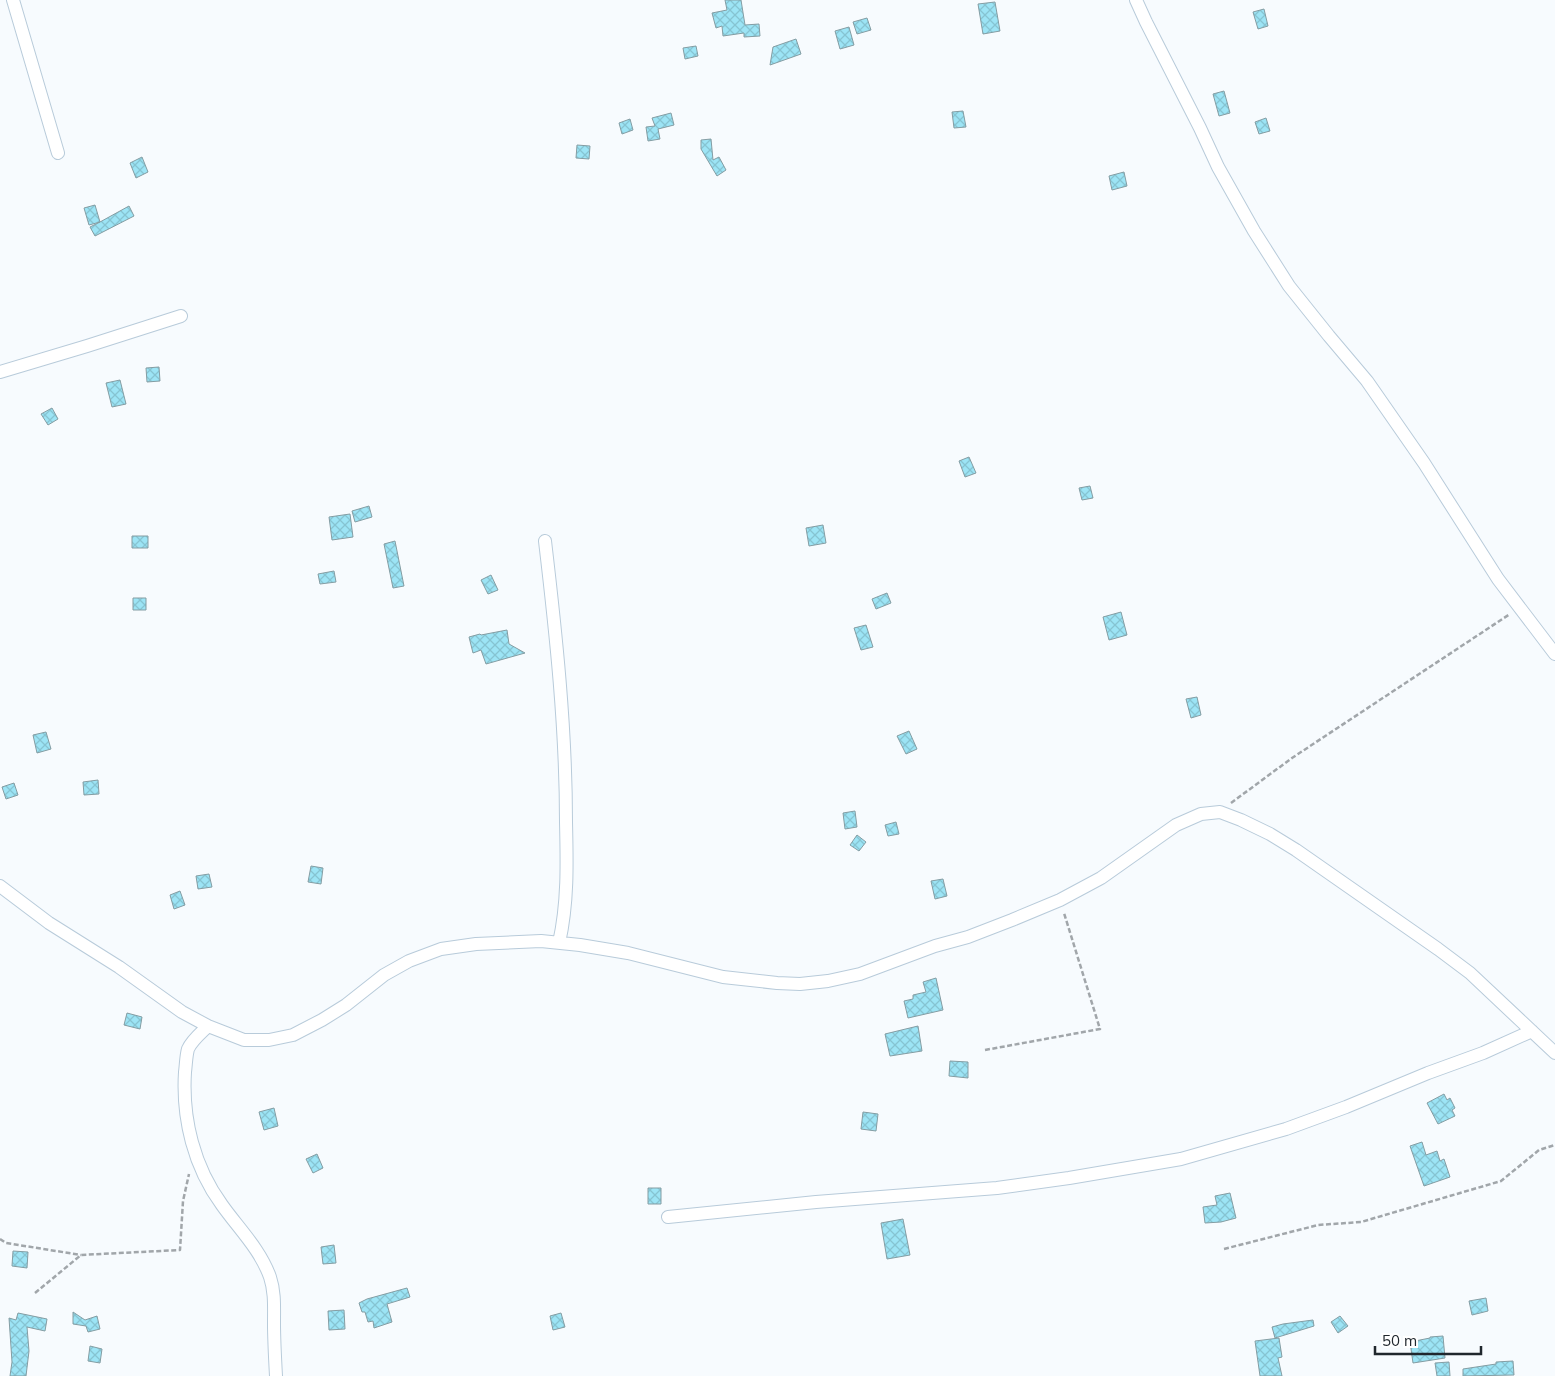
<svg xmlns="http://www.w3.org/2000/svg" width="1555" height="1376" font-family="Mulish,sans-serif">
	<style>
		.building { fill: url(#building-cross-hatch); stroke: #849da3 }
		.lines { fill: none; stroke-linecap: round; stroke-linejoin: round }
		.street-casing { stroke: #b8cbda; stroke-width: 14 }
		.path { stroke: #a1a6aa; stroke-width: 2.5; stroke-dasharray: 5 2.5; stroke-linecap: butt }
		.street { stroke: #fff; stroke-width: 12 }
	</style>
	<defs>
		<pattern id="building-cross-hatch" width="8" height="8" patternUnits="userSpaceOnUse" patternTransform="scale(1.25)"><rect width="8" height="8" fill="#9ce4f5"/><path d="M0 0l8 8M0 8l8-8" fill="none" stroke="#86c4d2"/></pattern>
	</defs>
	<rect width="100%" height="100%" fill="#f7fbfe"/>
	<!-- building -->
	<path class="building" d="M725 0H741L745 25 759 24 760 36 744 37V33L723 36 722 26 716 28 712 13 727 10Z
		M995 2 1000 31 983 34 978 4Z
		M1264 9 1268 26 1258 29 1253 12Z
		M867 18 871 30 857 34 853 22Z
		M849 27 854 45 840 49 835 31Z
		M796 39 801 54 770 65 773 47Z
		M696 46 698 56 685 59 683 48Z
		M1224 91 1230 113 1219 116 1213 94Z
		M963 111 966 127 954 128 952 112Z
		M671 113 674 125 658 129 660 139 648 141 646 127 655 126 652 118Z
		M1266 118 1270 131 1259 134 1255 122Z
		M630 119 633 130 622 134 619 123Z
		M711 139 713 160 719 157 726 170 717 176 701 149V140Z
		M577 145 590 146 589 159 576 158Z
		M142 157 148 172 136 178 130 163Z
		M1124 172 1127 186 1112 190 1109 176Z
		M95 205 100 222 129 206 134 216 95 236 90 227 100 222 89 225 84 208Z
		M159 367 160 381 147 382 146 368Z
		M120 380 126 404 112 407 106 383Z
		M52 408 58 419 48 425 41 414Z
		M969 457 976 473 965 477 959 461Z
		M1090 486 1093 498 1082 500 1079 488Z
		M369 506 372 517 355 522 352 511Z
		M350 514 353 537 332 540 329 517Z
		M823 525 826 543 809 546 806 528Z
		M132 536H148V548H132Z
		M395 541 404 586 393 588 384 544Z
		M334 571 336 582 320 584 318 574Z
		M491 575 498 590 488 594 481 580Z
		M887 593 891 603 876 609 872 599Z
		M133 598H146V610H133Z
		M1121 612 1127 635 1109 640 1103 617Z
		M866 625 873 647 861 650 854 628Z
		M507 630 509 644 525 653 486 664 481 650 473 653 469 637 480 634 481 635Z
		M1197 697 1201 715 1191 718 1186 699Z
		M909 731 917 749 906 754 897 736Z
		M46 732 51 749 37 753 33 735Z
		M98 780 99 794 84 795 83 782Z
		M14 783 18 795 6 799 2 787Z
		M855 811 857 827 845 829 843 813Z
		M896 822 899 834 888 836 885 825Z
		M857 835 866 842 859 851 850 845Z
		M311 866 323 868 321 884 308 882Z
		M209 874 212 887 198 889 196 876Z
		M943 879 947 896 935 899 931 881Z
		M180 891 185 905 174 909 170 895Z
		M936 978 943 1010 908 1018 904 1001 913 999V995L926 992 923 982Z
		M127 1013 142 1017 140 1029 124 1025Z
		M918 1026 922 1051 890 1056 885 1034Z
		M950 1061 968 1062V1078L949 1076Z
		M1444 1094 1447 1100 1450 1098 1455 1108 1452 1110 1455 1116 1438 1124 1427 1103Z
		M274 1108 278 1126 264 1130 259 1112Z
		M863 1112 878 1114 876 1131 861 1129Z
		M1422 1142 1426 1155 1437 1151 1440 1161 1444 1159 1450 1177 1424 1186 1410 1146Z
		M317 1154 323 1168 313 1173 306 1159Z
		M648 1188H661V1204H648Z
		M1230 1193 1236 1218 1221 1222 1205 1223 1203 1207 1217 1205 1215 1196Z
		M903 1219 910 1255 887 1259 881 1223Z
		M334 1245 336 1263 323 1264 321 1247Z
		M13 1251 28 1252 27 1268 12 1266Z
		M407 1288 410 1297 387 1304 392 1322 374 1328 373 1321 368 1322 365 1312H362L359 1303 367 1299Z
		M1486 1298 1488 1311 1472 1315 1469 1301Z
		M344 1310 345 1329 329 1330 328 1311Z
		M73 1312 85 1320 97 1316 100 1329 88 1332 86 1326 73 1324Z
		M18 1313 47 1319 45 1331 27 1327 29 1351 26 1376H10L12 1362 9 1318 16 1320Z
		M561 1313 565 1327 553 1330 550 1316Z
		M1340 1316 1348 1326 1338 1333 1331 1322Z
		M1313 1320 1314 1326 1275 1338 1272 1327 1283 1324Z
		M1443 1336 1445 1358 1413 1363 1410 1342 1430 1338V1337Z
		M1279 1338 1282 1357 1278 1358 1282 1376H1260L1255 1341Z
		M90 1346 102 1349 100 1363 88 1361Z
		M1513 1361 1514 1375 1463 1376V1369L1496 1364V1362Z
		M1449 1362 1450 1376H1437L1435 1363Z"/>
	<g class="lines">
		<defs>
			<path id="street" d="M13 0 58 153
				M1136 0 1146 22 1200 128 1218 167 1254 231 1289 286 1329 336 1367 381 1424 463 1498 579 1555 654
				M0 372 87 346 181 316
				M545 541C556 634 566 728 566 822 567 863 568 903 559 943
				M0 886 49 923 119 967 182 1012 208 1026 244 1040H269L293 1035 322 1020 346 1005 384 975 409 961 441 949 476 944 541 941 580 945 628 953 723 977 777 983 800 984 828 981 860 974 935 946 968 937 1012 920 1060 900 1101 878 1176 825 1201 814 1220 812 1241 820 1270 834 1296 850 1438 949 1470 973 1555 1053
				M208 1026C201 1033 192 1040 188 1049 186 1056 186 1065 185 1072 182 1119 194 1167 222 1205 239 1229 260 1249 270 1277 275 1292 274 1307 274 1323 274 1340 275 1358 276 1376
				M668 1217 816 1202 997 1188 1069 1178 1181 1159 1286 1129 1346 1107 1428 1073 1483 1053 1532 1031"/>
		</defs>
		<!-- street casing -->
		<use href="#street" class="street-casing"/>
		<!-- path -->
		<path class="path" d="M1231 803 1292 758 1510 614
			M985 1050 1100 1029 1064 913
			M0 1239 6 1243 81 1255
			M1224 1249 1318 1225 1361 1222 1501 1181 1539 1150 1555 1145
			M35 1293 81 1255 180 1250 183 1201 189 1174"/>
		<!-- street -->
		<use href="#street" class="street"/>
	</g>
	<!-- scale -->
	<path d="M1375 1346v8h106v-8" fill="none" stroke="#20272d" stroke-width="2.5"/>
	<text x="1382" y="1346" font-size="15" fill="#20272d" stroke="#ffffff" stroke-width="4" paint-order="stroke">50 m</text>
</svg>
